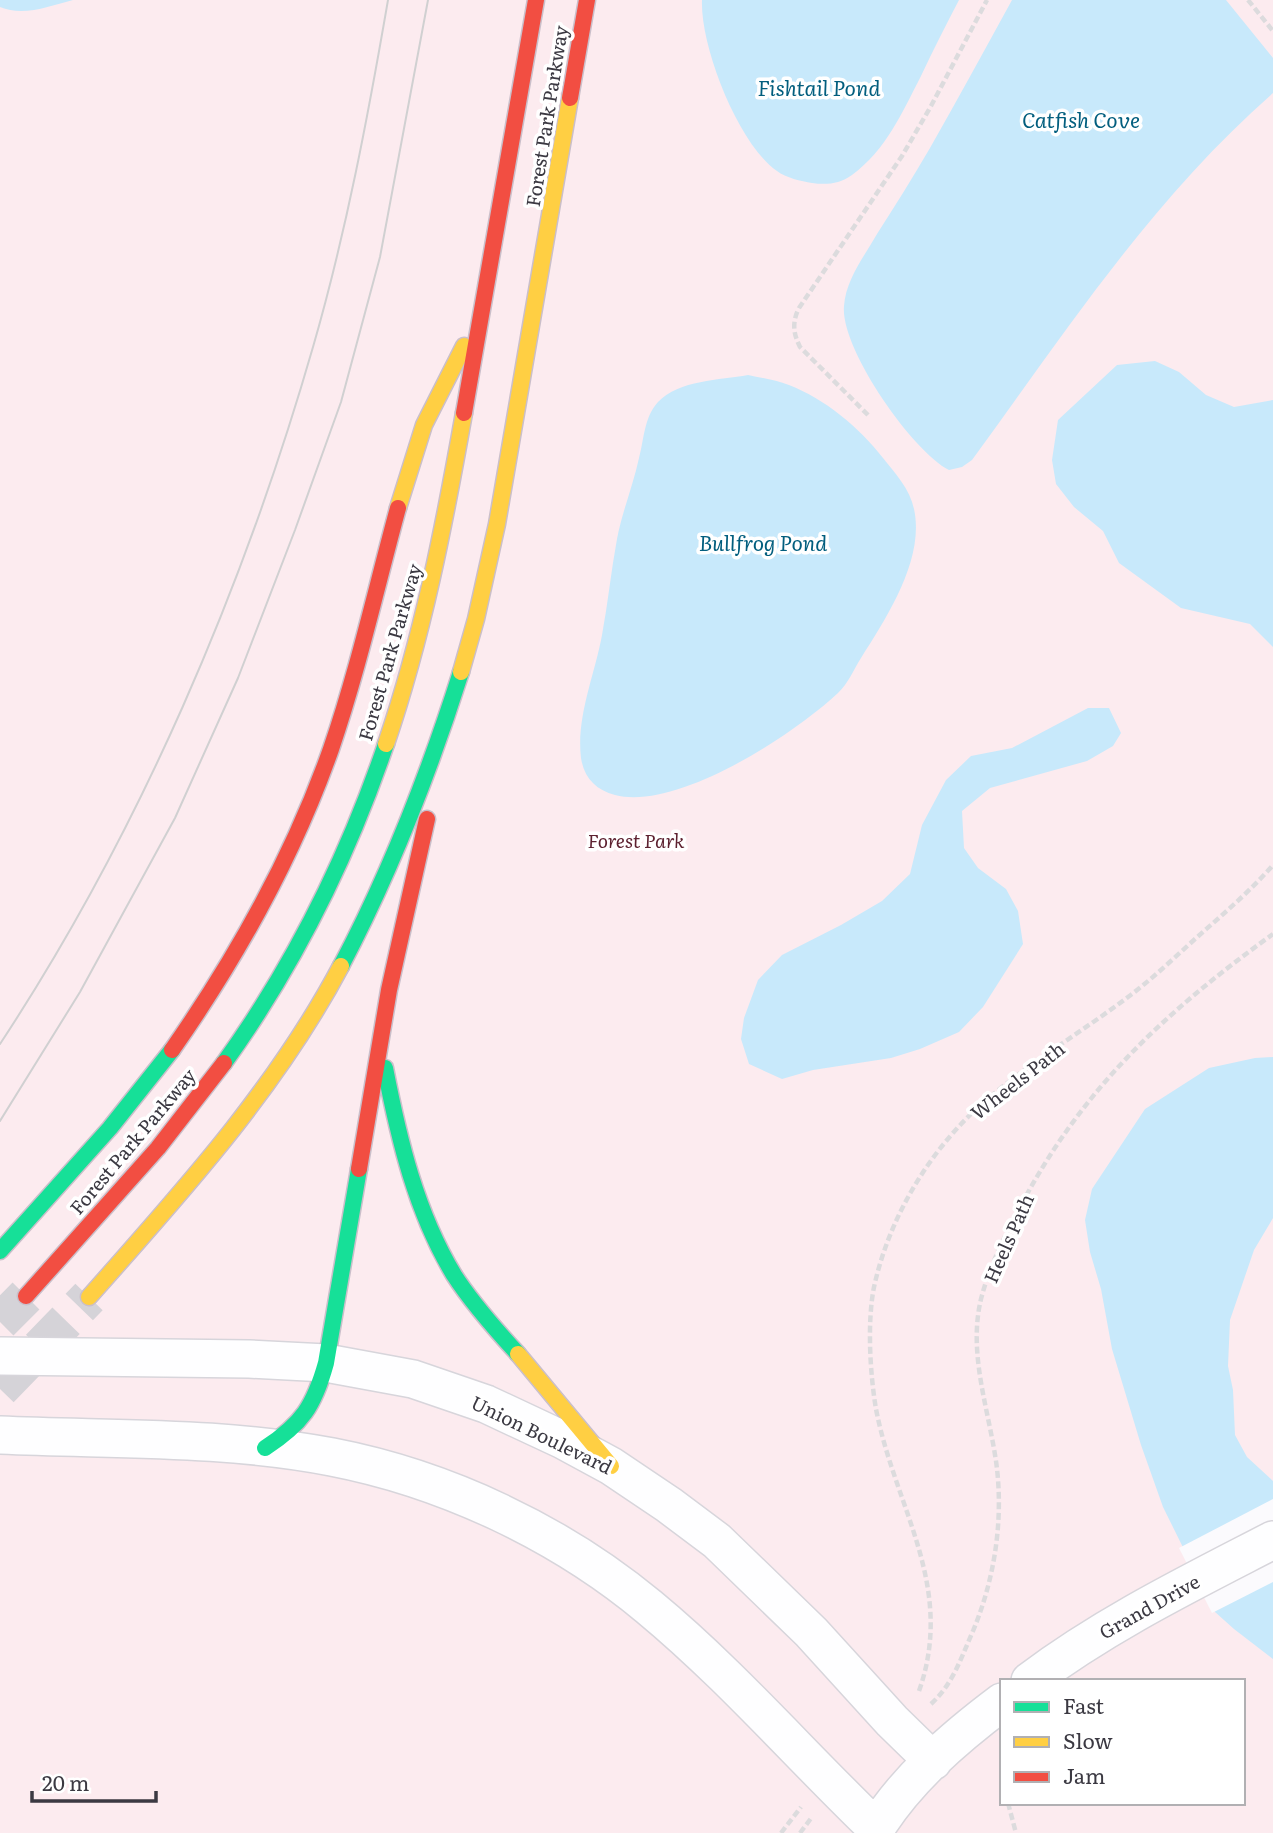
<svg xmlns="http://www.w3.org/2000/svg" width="1273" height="1833" font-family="Literata,serif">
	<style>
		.green { fill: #fcebef; fill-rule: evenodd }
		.water { fill: #c8e9fb }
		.pier { fill: #fbfafd }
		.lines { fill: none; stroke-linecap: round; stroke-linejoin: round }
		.primary-tunnel { stroke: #d5d3d8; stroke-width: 38; stroke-dasharray: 38 19; stroke-linecap: butt }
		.street-casing { stroke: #d7d5db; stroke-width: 40 }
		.fast-casing { stroke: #cabfca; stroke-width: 19 }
		.slow-casing { stroke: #cabfca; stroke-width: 19 }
		.jam-casing { stroke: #cabfca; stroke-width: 19 }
		.path { stroke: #dcdbdd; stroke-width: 4.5; stroke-dasharray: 7 3.5; stroke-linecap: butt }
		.street { stroke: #fefeff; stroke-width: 37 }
		.fast { stroke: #16e098; stroke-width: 16 }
		.slow { stroke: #ffcf43; stroke-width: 16 }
		.jam { stroke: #f24e42; stroke-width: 16 }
		.tram { stroke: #d0d0d1; stroke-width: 2 }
		.labels { text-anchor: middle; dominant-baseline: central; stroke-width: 7; stroke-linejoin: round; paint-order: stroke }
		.street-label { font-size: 19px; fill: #3b3942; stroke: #fff }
		.park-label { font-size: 19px; font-style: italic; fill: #5d2130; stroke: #fff }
		.water-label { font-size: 21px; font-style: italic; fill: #025e7e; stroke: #fff }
	</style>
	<rect width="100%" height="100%" fill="#fbfafd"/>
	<!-- green -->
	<path class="green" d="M0 0H1273V1833H0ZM1002 1681H1243V1803H1002Z"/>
	<!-- water -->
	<path class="water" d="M0 0H73C50 6 23 17 0 7Z
		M702 0H959C946 25 933 50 921 76 902 113 886 150 852 175 839 184 827 185 812 183 801 181 786 178 777 171 738 144 700 46 702 0Z
		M1012 0H1226L1273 58V93C1153 198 1066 331 972 460L962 467 949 470C912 451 840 348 844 306 846 279 864 257 877 234 895 206 913 177 930 148 958 99 985 49 1012 0Z
		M1155 361 1179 372 1206 395 1234 407 1273 400V647L1250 624 1181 608 1119 563 1103 531 1074 507 1056 484 1052 460 1058 420 1117 365Z
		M748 375C762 378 776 380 789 385 825 399 859 427 883 458 895 473 910 489 914 509 925 559 887 617 861 658 854 669 848 684 838 693 793 735 677 811 615 795 596 790 584 778 581 758 576 717 595 674 602 635 608 603 611 571 617 539 622 512 633 486 639 458 644 440 644 417 658 402 679 380 720 380 748 375Z
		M1088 708H1109L1121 733 1113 746 1087 761 990 788 962 811 964 848 978 868 1006 889 1018 911 1023 944 983 1007 959 1032 920 1049 891 1058 813 1070 782 1079 749 1064 741 1039 744 1018 758 980 782 955 841 925 882 901 910 874 922 825 946 780 971 756 1012 748Z
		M1273 1057V1218L1254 1250 1230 1320 1228 1366 1233 1390 1235 1435 1247 1457 1273 1481V1659L1234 1629 1215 1612 1163 1507 1141 1445 1112 1349 1101 1289 1090 1252 1085 1220 1092 1189 1145 1109 1209 1068 1255 1058Z"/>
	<!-- pier -->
	<path class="pier" d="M1273 1499V1582L1212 1613 1179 1548Z"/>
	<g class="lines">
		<!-- primary-tunnel -->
		<path class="primary-tunnel" d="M0 1322 26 1296
			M0 1389 89 1297"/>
		<defs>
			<path id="street" d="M0 1356 249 1359 326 1363 413 1379 486 1404 563 1440 611 1466 669 1505 717 1541 811 1632 892 1721 933 1761
				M0 1435C110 1440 224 1436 332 1457 446 1479 560 1533 649 1607 730 1674 800 1755 876 1828
				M1030 1681C1106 1624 1190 1583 1273 1540
				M873 1833C904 1781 954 1738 1002 1702"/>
			<path id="fast" d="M341 966C391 871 429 773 461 672
				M224 1063C293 967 348 856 386 744
				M385 1068C399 1140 416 1212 454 1275 472 1303 495 1329 518 1354
				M0 1251 110 1128 172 1050
				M265 1448C302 1424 314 1406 326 1363L359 1169"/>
			<path id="slow" d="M398 508 424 425 464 346
				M461 672 476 619 497 524 570 98
				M386 744C423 635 444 526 464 413
				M89 1297C181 1193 276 1089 341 966
				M518 1354 611 1466"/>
			<path id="jam" d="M570 98 587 0
				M464 413 536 0
				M172 1050C237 957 293 857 331 749 358 670 376 589 398 508
				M359 1169 389 990 427 819
				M26 1296 158 1148 224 1063"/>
		</defs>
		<!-- street casing -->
		<use href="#street" class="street-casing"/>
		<!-- fast casing -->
		<use href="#fast" class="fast-casing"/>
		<!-- slow casing -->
		<use href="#slow" class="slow-casing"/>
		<!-- jam casing -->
		<use href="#jam" class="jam-casing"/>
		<!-- path -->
		<path class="path" d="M1248 0 1273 31
			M868 415 800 347C793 333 792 322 799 308L902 156 931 106 987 0
			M919 1691C956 1586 895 1508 876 1409 870 1374 867 1322 874 1287 890 1214 933 1144 991 1096 1034 1060 1083 1031 1128 997 1155 977 1179 953 1204 931 1228 910 1252 889 1273 865
			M931 1704C953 1684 961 1658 973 1631 995 1578 1004 1518 996 1461 988 1407 968 1353 981 1299 989 1268 1003 1239 1018 1211 1081 1089 1164 1013 1273 934
			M1008 1803 1016 1833
			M781 1833 801 1807
			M800 1833 812 1817"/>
		<!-- street -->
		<use href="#street" class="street"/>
		<!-- fast -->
		<use href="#fast" class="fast"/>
		<!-- slow -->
		<use href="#slow" class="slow"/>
		<!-- jam -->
		<use href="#jam" class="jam"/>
		<!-- tram -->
		<path class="tram" d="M0 1044C139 833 243 590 313 347 346 233 368 116 388 0
			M0 1121 80 992 175 818 238 678 295 530 341 402 380 257 428 0"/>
	</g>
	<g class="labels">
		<!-- street labels -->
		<g class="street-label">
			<text transform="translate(546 116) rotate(-81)">Forest Park Parkway</text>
			<text transform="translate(389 652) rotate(-74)">Forest Park Parkway</text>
			<text transform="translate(1017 1080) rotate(-38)">Wheels Path</text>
			<text transform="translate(132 1141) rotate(-50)">Forest Park Parkway</text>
			<text transform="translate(1008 1238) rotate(-66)">Heels Path</text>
			<text transform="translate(542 1434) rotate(26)">Union Boulevard</text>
			<text transform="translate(1149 1606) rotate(-29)">Grand Drive</text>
		</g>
		<!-- park labels -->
		<g class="park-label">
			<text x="636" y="840">Forest Park</text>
		</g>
		<!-- water labels -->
		<g class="water-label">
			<text x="819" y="86">Fishtail Pond</text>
			<text x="1081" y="118">Catfish Cove</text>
			<text x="763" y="541">Bullfrog Pond</text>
		</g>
	</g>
	<!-- legend -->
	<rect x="1000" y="1679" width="245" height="126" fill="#ffffff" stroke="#b1b0b3" stroke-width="2"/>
	<rect x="1014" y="1702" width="35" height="10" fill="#16e098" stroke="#b1b0b3" stroke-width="2"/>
	<text x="1063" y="1714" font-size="21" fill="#3b3942">Fast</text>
	<rect x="1014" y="1737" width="35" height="10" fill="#ffcf43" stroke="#b1b0b3" stroke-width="2"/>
	<text x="1063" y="1749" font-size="21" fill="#3b3942">Slow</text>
	<rect x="1014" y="1772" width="35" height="10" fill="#f24e42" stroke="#b1b0b3" stroke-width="2"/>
	<text x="1063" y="1784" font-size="21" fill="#3b3942">Jam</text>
	<!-- scale -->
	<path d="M32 1791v10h124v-10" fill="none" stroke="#3b3942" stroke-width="3.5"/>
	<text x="42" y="1791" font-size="21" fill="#3b3942" stroke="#ffffff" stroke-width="5" paint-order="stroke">20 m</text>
</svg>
